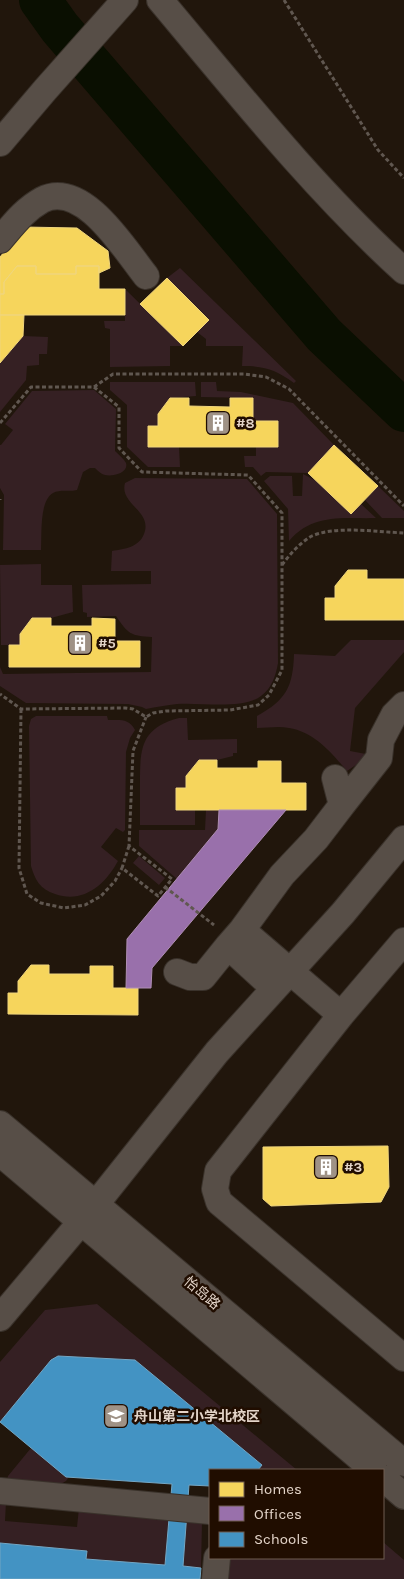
<svg xmlns="http://www.w3.org/2000/svg" width="404" height="1579" font-family="Karla,'Noto Sans SC',sans-serif">
	<style>
		.green { fill: #352023 }
		.homes { fill: #f6d55c; stroke: #f0d57c }
		.offices { fill: #9970ab; stroke: #af8eb4 }
		.schools { fill: #4393c3; stroke: #73a6c4 }
		.lines { fill: none; stroke-linecap: round; stroke-linejoin: round }
		.river { stroke: #0a0f01; stroke-width: 42 }
		.minor-casing { stroke: #3a322b; stroke-width: 28 }
		.path { stroke: #605750; stroke-width: 3; stroke-dasharray: 4 2.5; stroke-linecap: butt }
		.minor { stroke: #574e47; stroke-width: 26 }
		.labels { text-anchor: middle; dominant-baseline: central; stroke-width: 5; stroke-linejoin: round; paint-order: stroke }
		.poi-label { font-size: 14px; font-weight: bold; fill: #e3d4c8; stroke: #200d00; text-anchor: start }
		.street-label { font-size: 14px; fill: #e3d4c8; stroke: #200d00 }
	</style>
	<rect width="100%" height="100%" fill="#21160c"/>
	<!-- green -->
	<path class="green" d="M180 268 296 381 294 383C276 370 265 366 242 366L243 346H206V339L197 332 209 319 167 278Z
		M125 289 183 346H170V366L110 367V329L105 328 104 321H125Z
		M23 336 48 337 47 354H39V365L27 366 26 380 0 412V363Z
		M110 382H195L196 396 170 398 158 414V426H148V447H179L180 467H148L127 447V405L110 390Z
		M201 382H216L217 391 241 392 293 403 334 445 308 473 266 472 261 476 253 467H245L244 456H256V447H278V421H253V398L201 397Z
		M94 390 116 409 115 451C119 455 124 459 126 463 129 473 112 477 105 475 101 474 98 471 95 468H90L83 472 77 490C69 492 60 489 53 493 39 501 42 535 41 550H3L4 495 0 488V445H1L13 430 5 424 32 391Z
		M303 474 361 504 376 518C343 519 313 513 289 541L288 509 264 481 270 476H292L293 496H302Z
		M135 478 247 479 277 514 278 663C276 675 272 688 261 696 243 710 199 702 177 704 167 705 156 707 146 709L142 707 128 704 26 703 0 686V667L3 674 151 672 152 637C131 636 128 634 116 616L87 617V613L83 612 82 585 151 584V571H111L112 551C125 549 139 547 144 534 153 511 119 504 125 483Z
		M378 486 404 511V518H382L365 500Z
		M41 564V585H72L73 612 51 618H32L20 634V645H1L0 565Z
		M351 640H404V652L355 708 350 751 366 754 363 760 347 771C331 752 314 732 289 728 279 726 267 728 257 728V716C286 700 293 687 294 654L335 656Z
		M36 716H107L108 720C120 720 129 718 135 730L130 738 126 752 125 830 123 832 116 828 101 847 118 861C105 885 83 904 55 894 40 889 35 880 31 866L29 726 31 719Z
		M179 718H187L188 740 237 739V753H233V756L217 760H199L186 776V788H176V809L195 810V825H140C140 811 140 797 140 783 140 748 141 728 179 718Z
		M206 810H219L218 829 177 879 139 846V830H205Z
		M139 856 165 878 159 885 133 863Z
		M97 1304 297 1470H258L262 1465 135 1360 58 1356 51 1360 0 1422V1362L45 1310Z
		M31 1448 69 1477 66 1481 59 1485 7 1480 8 1476Z
		M0 1502H6L5 1521 77 1527 79 1508 169 1515 165 1565 86 1559 87 1551 0 1543Z
		M186 1517 202 1522 201 1568 183 1566Z
		M383 1542 404 1560V1579H225L227 1558H383Z"/>
	<!-- homes -->
	<path class="homes" d="M24 227 77 228 108 251 110 268 99 273V266H76V274H36V266H17L4 282V294H0V257Z
		M17 266H36V274H76V266H99V289H125V315H0V294H4V282Z
		M167 278 209 320 183 346 140 304Z
		M0 315H24L23 336 0 363Z
		M170 398H189V406L230 407V398H253V421H278V447H148V426H158V414Z
		M334 445 378 486 351 514 308 473Z
		M348 570H367V579H404V620H325V598H335V586Z
		M32 618H51V626H92V618L115 619V641H140V667H9V645H20V634Z
		M199 760H217V768H258V761H281V783H306V810H176V788H186V776Z
		M31 965H49V974H90V966H113V988H138V1015L8 1014V993H18V981Z
		M388 1146 389 1187 381 1202 271 1206 263 1199V1147Z"/>
	<!-- offices -->
	<path class="offices" d="M219 810H286L152 968 151 988H126L127 939 218 829Z"/>
	<!-- schools -->
	<path class="schools" d="M58 1356 135 1360 262 1465 258 1470H210V1486L189 1485 183 1566 201 1568 200 1579H0V1543L87 1551 86 1559 165 1565 172 1484 66 1477 0 1422 51 1360Z"/>
	<g class="lines">
		<!-- river -->
		<path class="river" d="M40 0 60 28 324 335 404 411"/>
		<defs>
			<path id="minor" d="M160 0C238 93 314 189 404 271
				M0 143 45 90 125 0
				M0 240C13 225 24 210 42 200 83 179 125 250 146 276
				M342 805 379 758 381 740 394 715 404 705
				M242 930 282 875 316 839 342 805 335 778
				M177 972 190 977H203L228 946
				M274 988 228 946 242 930 341 1015 218 1171 215 1189 219 1202 404 1358
				M341 1015 404 941
				M0 1124 404 1463
				M0 1153 374 1470
				M0 1318 96 1204 217 1052 343 913 404 839
				M383 1478 404 1496
				M0 1491 210 1511
				M215 1579 217 1558"/>
		</defs>
		<!-- minor casing -->
		<use href="#minor" class="minor-casing"/>
		<!-- path -->
		<path class="path" d="M284 0 378 150 404 178
			M94 387 113 374H244L266 377 289 389 404 506
			M0 423 31 387H94L119 407V448L142 472 248 475 282 513V670L269 695 258 705 230 710 166 711 153 713 146 717 133 709 125 708 21 709 0 694
			M0 499V500
			M282 565C290 554 299 544 310 537 333 525 378 532 404 533
			M21 709 19 868 27 894 41 903 64 908 85 905 101 896 115 881 122 868
			M129 846 122 868 158 896 172 879 129 846 133 751 146 717
			M165 887 214 925"/>
		<!-- minor -->
		<use href="#minor" class="minor"/>
	</g>
	<!-- icons -->
	<defs>
		<symbol id="building-square" viewBox="-11 -11 22 22"><rect x="-9" y="-9" width="18" height="18" rx="4" fill="#9f9286" stroke="#200d00"/><path d="M-4-6H4V6H1V3H-1V6H-4ZM-2.5-4.3h1.7v1.8h-1.7ZM.8-4.3h1.7v1.8H.8ZM-2.5-1h1.7V.8h-1.7ZM.8-1h1.7V.8H.8Z" fill="#fff"/></symbol>
		<symbol id="school-square" viewBox="-11 -11 22 22"><rect x="-9" y="-9" width="18" height="18" rx="4" fill="#9f9286" stroke="#200d00"/><path d="M0-5L7-2L0 1L-7-2ZM-4 1L0 2.5L4 1V4Q0 6-4 4Z" fill="#fff"/></symbol>
	</defs>
	<g fill-rule="evenodd">
		<use href="#building-square" x="204" y="409" width="28" height="28"/>
		<use href="#building-square" x="66" y="629" width="28" height="28"/>
		<use href="#building-square" x="312" y="1153" width="28" height="28"/>
		<use href="#school-square" x="102" y="1402" width="28" height="28"/>
	</g>
	<g class="labels">
		<!-- poi labels -->
		<g class="poi-label">
			<text x="236" y="423">#8</text>
			<text x="98" y="643">#5</text>
			<text x="344" y="1167">#3</text>
			<text x="134" y="1416">舟山第二小学北校区</text>
		</g>
		<!-- street labels -->
		<g class="street-label">
			<text transform="translate(202 1293) rotate(40)">怡岛路</text>
		</g>
	</g>
	<!-- legend -->
	<rect x="209" y="1469" width="175" height="90" fill="#200d00" stroke="#6e5d50"/>
	<rect x="219" y="1482" width="25" height="15" fill="#f6d55c" stroke="#6e5d50"/>
	<text x="254" y="1494" font-size="15" fill="#e3d4c8">Homes</text>
	<rect x="219" y="1506" width="25" height="15" fill="#9970ab" stroke="#6e5d50"/>
	<text x="254" y="1519" font-size="15" fill="#e3d4c8">Offices</text>
	<rect x="219" y="1532" width="25" height="15" fill="#4393c3" stroke="#6e5d50"/>
	<text x="254" y="1544" font-size="15" fill="#e3d4c8">Schools</text>
</svg>
